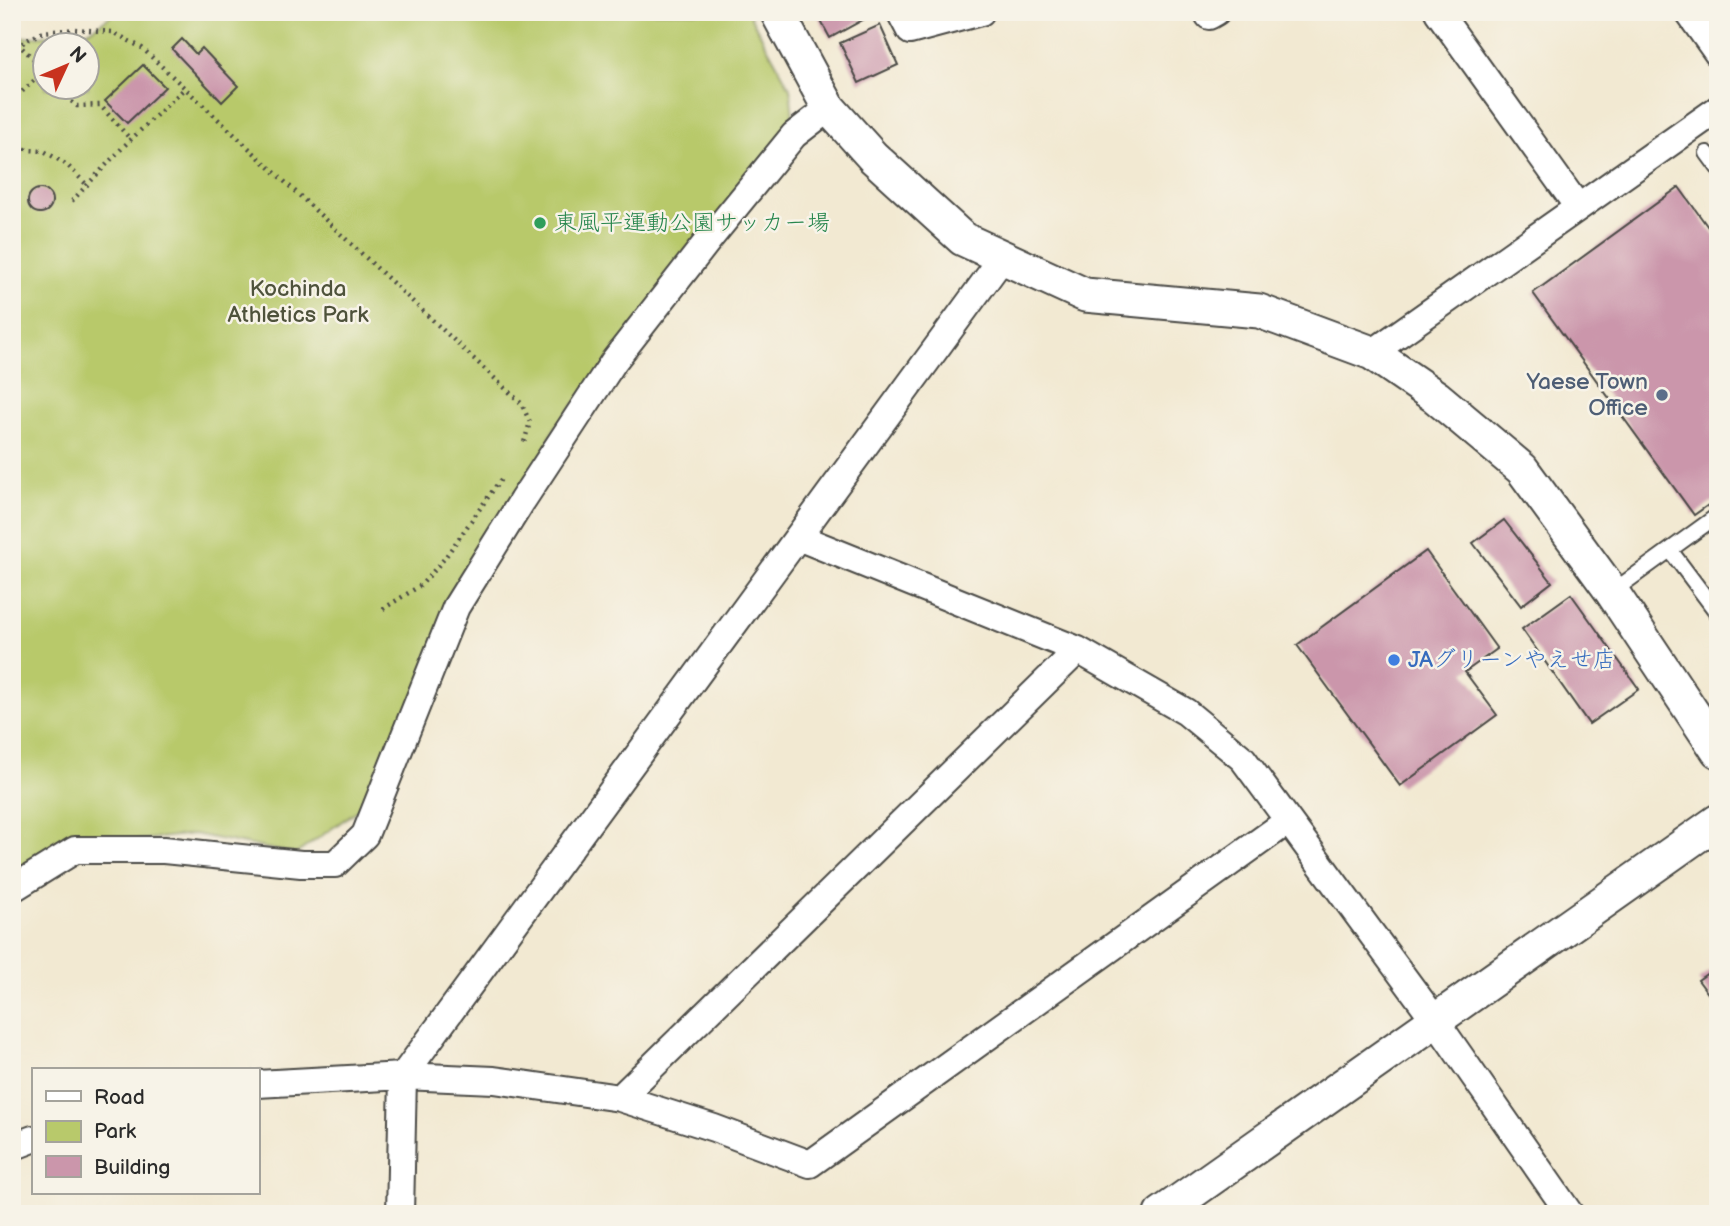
<svg xmlns="http://www.w3.org/2000/svg" width="1730" height="1226" font-family="'Balsamiq Sans','Klee One',sans-serif">
	<style>
		.park { fill: #b8c96b; stroke: #727a4b; stroke-width: 2; fill-rule: evenodd }
		.building { fill: #cb96ab }
		.lines { fill: none; stroke-linecap: round; stroke-linejoin: round }
		.service-casing { stroke: #494844; stroke-width: 18 }
		.minor-casing { stroke: #494844; stroke-width: 30 }
		.tertiary-casing { stroke: #494844; stroke-width: 37 }
		.path { stroke: #494844; stroke-width: 4.5; stroke-dasharray: 2 5; stroke-linecap: butt }
		.service { stroke: #fff; stroke-width: 14 }
		.minor { stroke: #fff; stroke-width: 26 }
		.tertiary { stroke: #fff; stroke-width: 33 }
		.leisure-dot { fill: #2e9e5b; stroke: #f7f3e8; stroke-width: 2.5 }
		.service-dot { fill: #5c6f8a; stroke: #f7f3e8; stroke-width: 2.5 }
		.shop-dot { fill: #3f7fe0; stroke: #f7f3e8; stroke-width: 2.5 }
		.labels { text-anchor: middle; dominant-baseline: central; stroke-width: 5; stroke-linejoin: round; paint-order: stroke }
		.leisure-label { font-size: 23px; fill: #27864d; stroke: #f7f3e8; text-anchor: start }
		.park-label { font-size: 23px; fill: #4e523b; stroke: #f7f3e8 }
		.service-label { font-size: 23px; fill: #4e5e75; stroke: #f7f3e8; text-anchor: end }
		.shop-label { font-size: 23px; fill: #366cbe; stroke: #f7f3e8; text-anchor: start }
	</style>
	<rect width="100%" height="100%" fill="#f7f3e8"/>
	<filter id="ink" filterUnits="userSpaceOnUse"><feTurbulence type="fractalNoise" baseFrequency=".0143" numOctaves="2"/><feDisplacementMap in="SourceGraphic" scale="14" xChannelSelector="R" yChannelSelector="G"/><feConvolveMatrix kernelMatrix="1 2 1 2 8 2 1 2 1" color-interpolation-filters="sRGB"/></filter>
	<filter id="wash" filterUnits="userSpaceOnUse"><feTurbulence type="fractalNoise" baseFrequency=".00686" numOctaves="4" result="noise"/><feDisplacementMap in="SourceGraphic" scale="28" xChannelSelector="R" yChannelSelector="G"/><feGaussianBlur stdDeviation="1.57" result="paint"/><feColorMatrix in="noise" values="0 0 0 0 0 0 0 0 0 0 0 0 0 0 0 0 0 1.4 0 .05"/><feComposite in="paint" operator="in"/></filter>
	<g filter="url(#wash)">
		<rect width="100%" height="100%" fill="#f2e9d2"/>
		<!-- park -->
		<path class="park" d="M117 12H748L790 88 795 136 556 426 366 804 296 854 194 834 61 849 12 885V39L88 31ZM46 46H88V88H46Z"/>
		<g id="blocks">
			<!-- building -->
			<path class="building" d="M816 12H870L872 15 830 38Z
				M880 25 898 65 859 83 840 43Z
				M182 39 196 54 202 48 238 86 222 102 172 49Z
				M143 65 165 87 127 123 105 101Z
				M1679 187 1718 241V498L1694 515 1533 293Z
				M28 201a12 12 0 1 1 24 0a12 12 0 1 1-24 0Z
				M1504 520 1552 582 1521 606 1473 543Z
				M1426 551 1497 649 1465 672 1497 715 1400 786 1297 645Z
				M1571 594 1639 689 1589 724 1522 629Z
				M1718 966V1007L1698 980Z"/>
		</g>
	</g>
	<g filter="url(#ink)">
		<use href="#blocks" fill-opacity="0" stroke="#494844" stroke-width="2"/>
		<g class="lines">
			<defs>
				<path id="service" d="M1707 153 1718 168
					M1670 550 1718 614
					M1612 592 1718 515"/>
				<path id="minor" d="M900 12 910 31 981 12
					M1209 12V16L1216 12
					M1438 12 1578 207
					M1688 12 1718 54
					M1372 353 1718 109
					M798 537 1078 650 1186 712 1243 759 1435 1020 1570 1214
					M12 889 75 850H164L301 864H335L365 835 456 607 522 501 614 361 710 238 794 135 829 108
					M257 1084 403 1076 494 1080 620 1098 714 1128 810 1164 1288 821
					M620 1098 1078 650
					M12 1147 33 1139
					M400 1214 403 1076 1003 257"/>
				<path id="tertiary" d="M777 12 829 108 873 157 963 239 1085 295 1259 311 1372 353 1436 397 1522 469 1612 592 1718 751
					M1161 1214 1718 821"/>
			</defs>
			<!-- service casing -->
			<use href="#service" class="service-casing"/>
			<!-- minor casing -->
			<use href="#minor" class="minor-casing"/>
			<!-- tertiary casing -->
			<use href="#tertiary" class="tertiary-casing"/>
			<!-- path -->
			<path class="path" d="M12 53 25 41 43 32 75 29 113 32 142 48 521 403 530 422 523 446
				M40 75 46 80
				M55 88 77 106 100 105 131 140
				M12 101 40 75 38 63 20 46
				M12 143 28 150 44 151 67 165 87 185
				M72 201 124 146 185 88
				M383 609 421 585 444 559 501 479"/>
			<!-- service -->
			<use href="#service" class="service"/>
			<!-- minor -->
			<use href="#minor" class="minor"/>
			<!-- tertiary -->
			<use href="#tertiary" class="tertiary"/>
		</g>
	</g>
	<!-- markers -->
	<circle class="leisure-dot" cx="540" cy="223" r="7"/>
	<circle class="service-dot" cx="1662" cy="395" r="7"/>
	<circle class="shop-dot" cx="1394" cy="660" r="7"/>
	<g class="labels">
		<!-- leisure labels -->
		<g class="leisure-label">
			<text x="554" y="223">東風平運動公園サッカー場</text>
		</g>
		<!-- park labels -->
		<g class="park-label">
			<text x="298" y="289">Kochinda<tspan x="298" dy="26">Athletics Park</tspan></text>
		</g>
		<!-- service labels -->
		<g class="service-label">
			<text x="1648" y="382">Yaese Town<tspan x="1648" dy="26">Office</tspan></text>
		</g>
		<!-- shop labels -->
		<g class="shop-label">
			<text x="1408" y="660">JAグリーンやえせ店</text>
		</g>
	</g>
	<!-- margin -->
	<rect width="1730" height="1226" fill="none" stroke="#f7f3e8" stroke-width="42"/>
	<!-- legend -->
	<rect x="32" y="1068" width="228" height="126" fill="#f7f3e8" stroke="#a5a39c" stroke-width="2"/>
	<rect x="46" y="1091" width="35" height="10" fill="#ffffff" stroke="#a5a39c" stroke-width="2"/>
	<text x="94" y="1104" font-size="21" fill="#2b2b2b">Road</text>
	<rect x="46" y="1121" width="35" height="21" fill="#b8c96b" stroke="#a5a39c" stroke-width="2"/>
	<text x="94" y="1138" font-size="21" fill="#2b2b2b">Park</text>
	<rect x="46" y="1156" width="35" height="21" fill="#cb96ab" stroke="#a5a39c" stroke-width="2"/>
	<text x="94" y="1174" font-size="21" fill="#2b2b2b">Building</text>
	<!-- north arrow -->
	<g transform="translate(66 66) rotate(46)"><circle r="33" fill="#f7f3e8" stroke="#a5a39c" stroke-width="2"/>
	<path d="M0-5L12 26L0 18L-12 26Z" fill="#c8321e"/>
	<text y="-10" font-size="19" font-weight="bold" text-anchor="middle" fill="#2b2b2b">N</text>
	</g>
</svg>
